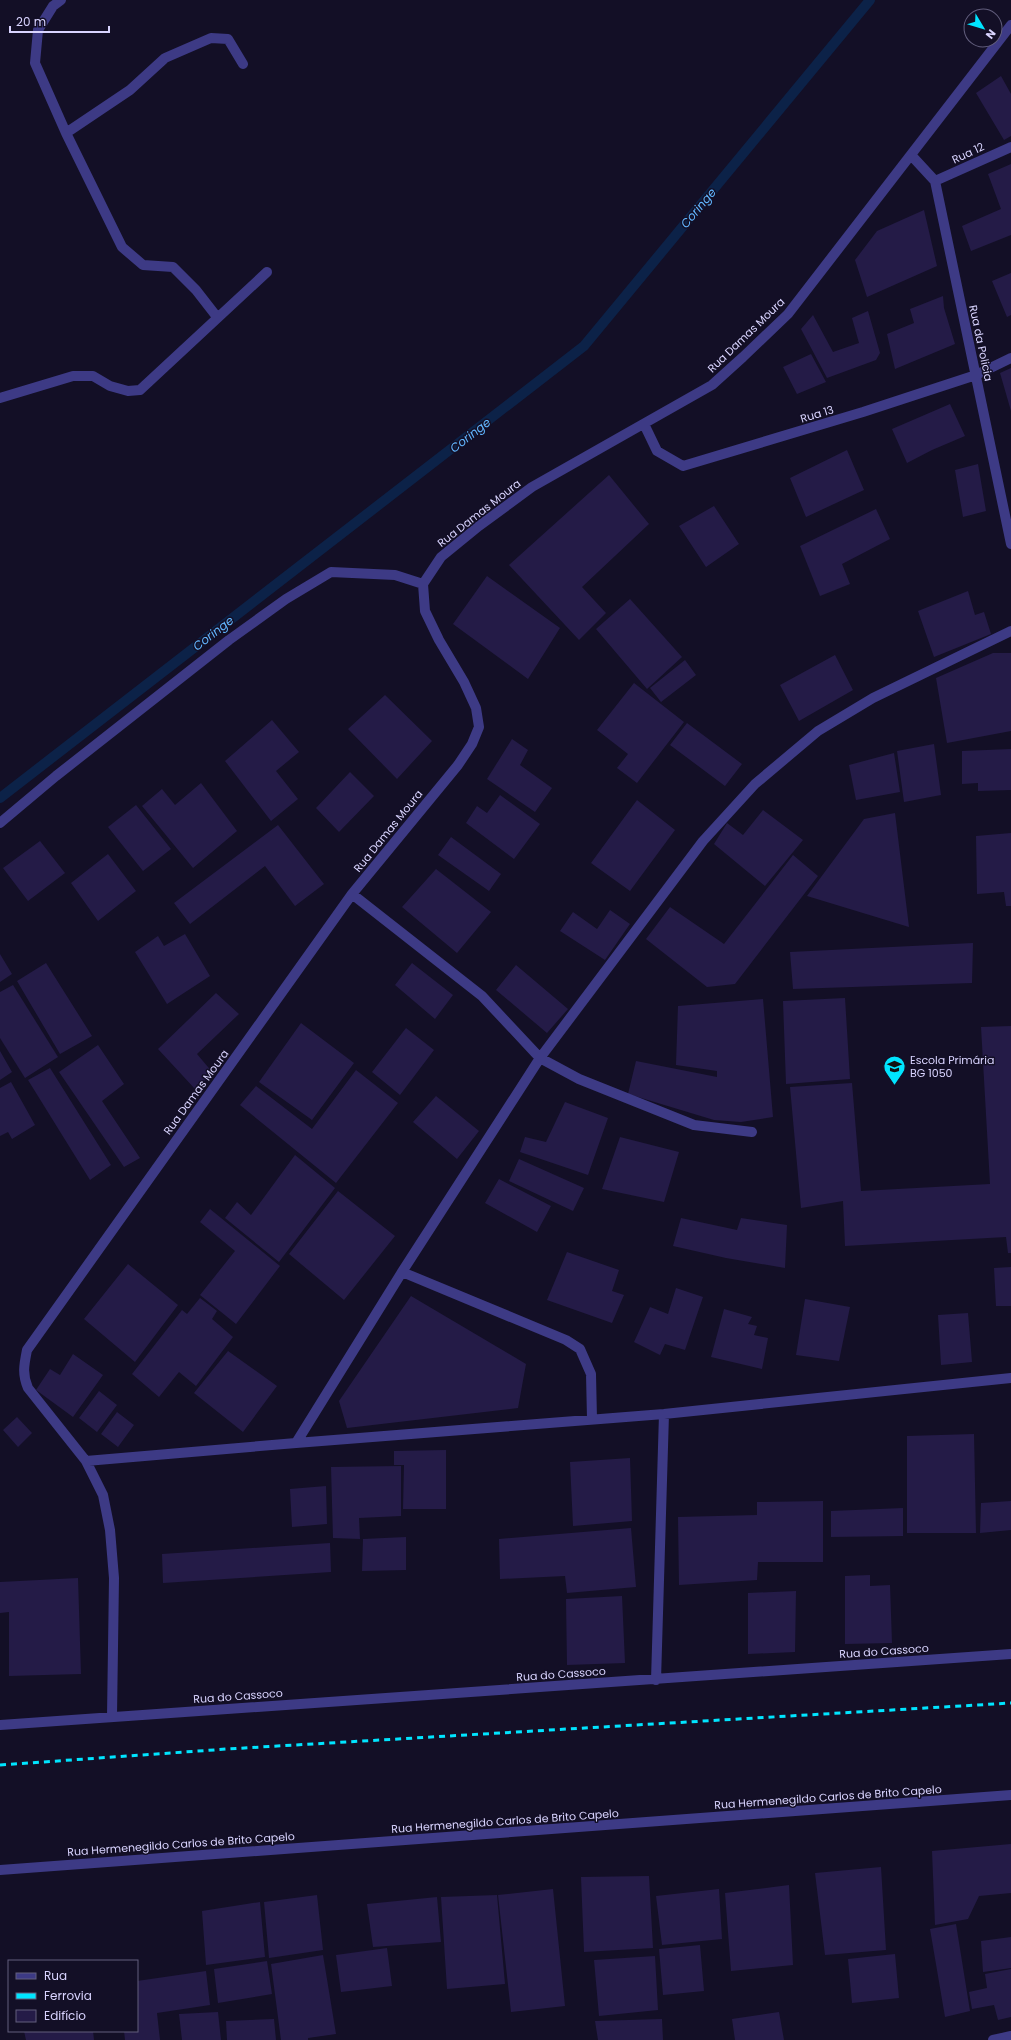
<svg xmlns="http://www.w3.org/2000/svg" width="1011" height="2040" font-family="Poppins,sans-serif">
	<style>
		.lines { fill: none; stroke-linecap: round; stroke-linejoin: round }
		.stream { stroke: #0c2248; stroke-width: 10 }
		.building { fill: #241b47 }
		.minor { stroke: #3d3a85; stroke-width: 10 }
		.rail { stroke: #00e5ff; stroke-width: 3; stroke-dasharray: 6 5; stroke-linecap: butt }
		.labels { text-anchor: middle; dominant-baseline: central; stroke-width: 3; stroke-linejoin: round; paint-order: stroke }
		.street-label { font-size: 11px; fill: #d9d4ff; stroke: #130f26 }
		.poi-label { font-size: 11px; fill: #d9d4ff; stroke: #130f26; text-anchor: start }
		.water-label { font-size: 12px; font-style: italic; fill: #62b6ff; stroke: #130f26 }
	</style>
	<rect width="100%" height="100%" fill="#130f26"/>
	<g class="lines">
		<!-- stream -->
		<path class="stream" d="M0 798 584 346 870 0"/>
	</g>
	<!-- building -->
	<path class="building" d="M1001 76 1011 94V136L1004 140 976 93Z
		M1011 164V235L971 251 962 226 1001 209 988 174Z
		M924 210 937 266 867 297 855 260 877 231Z
		M1011 273V315L1007 317 992 281Z
		M943 296 944 308 955 344 895 369 887 334 914 323 910 309Z
		M868 311 880 353 876 360 827 378 801 329 813 315 833 352 859 343 852 318Z
		M811 354 826 382 797 394 783 367Z
		M1011 368V411L1000 373Z
		M950 404 965 436 932 450 907 463 892 429Z
		M847 450 864 490 806 517 790 478Z
		M978 464 986 511 963 517 955 470Z
		M609 475 649 524 582 587 606 613 579 640 509 565Z
		M714 506 739 544 706 567 679 526Z
		M876 509 890 539 842 564 850 584 820 596 800 546Z
		M487 576 560 628 528 679 453 624Z
		M968 591 975 615 984 612 991 634 934 657 918 611Z
		M630 599 682 657 647 689 596 629Z
		M993 653H1011V731L947 743 936 678Z
		M835 655 853 690 799 721 780 685Z
		M685 660 696 675 661 702 650 688Z
		M634 683 684 722 637 783 617 768 628 754 597 730Z
		M385 695 432 741 397 779 348 729Z
		M272 720 299 752 276 771 298 799 271 821 225 761Z
		M687 723 742 764 725 786 670 745Z
		M512 739 528 750 520 765 552 788 535 812 487 779Z
		M934 744 941 795 904 802 897 751Z
		M1011 749V790L978 791V783L962 784V751Z
		M894 753 900 792 856 800 849 765Z
		M350 772 374 796 339 832 316 808Z
		M201 783 237 831 193 868 142 806 162 789 175 805Z
		M500 795 540 824 514 859 466 823 477 806 487 813Z
		M637 800 675 830 630 891 591 863Z
		M136 805 171 849 143 871 108 827Z
		M763 810 803 840 765 886 714 844 727 823 743 835Z
		M895 813 909 927 807 896 864 819Z
		M278 825 324 884 295 906 265 866 190 924 174 903Z
		M1011 833V906H1006L1004 892 977 894 976 836Z
		M451 837 501 874 489 891 438 855Z
		M40 841 65 873 28 901 3 868Z
		M108 854 136 891 98 921 71 883Z
		M793 855 818 876 735 984 707 987 646 939 670 907 724 944Z
		M436 869 491 912 457 953 402 907Z
		M610 910 630 924 605 960 560 931 573 912 597 929Z
		M185 934 210 976 167 1004 135 952 158 936 164 946Z
		M973 943 972 983 793 989 790 952Z
		M0 954 12 974 0 982Z
		M46 963 92 1036 60 1054 17 981Z
		M412 963 453 995 435 1019 395 985Z
		M516 965 568 1009 547 1033 496 990Z
		M13 985 58 1057 25 1078 0 1038V992Z
		M216 993 239 1014 197 1054 213 1073 195 1089 158 1049Z
		M845 998 850 1079 786 1084 783 1001Z
		M763 999 773 1117 741 1122 714 1120 628 1094 636 1061 717 1077V1071L676 1065 678 1006Z
		M301 1023 354 1063 312 1120 259 1082Z
		M1011 1026V1253H1008L1006 1237 845 1246 843 1201 801 1208 790 1087 852 1083 861 1191 990 1184 981 1027Z
		M406 1028 434 1050 400 1095 372 1072Z
		M98 1045 124 1084 102 1101 140 1158 124 1167 59 1072Z
		M0 1051 12 1072 0 1080Z
		M50 1068 111 1165 90 1180 28 1080Z
		M356 1070 398 1103 336 1183 240 1105 256 1086 312 1129Z
		M11 1082 35 1125 12 1139 8 1132 0 1136V1088Z
		M436 1096 479 1131 457 1159 413 1122Z
		M565 1102 608 1118 588 1175 520 1152 525 1137 546 1142Z
		M620 1137 679 1152 664 1202 602 1189Z
		M295 1155 335 1188 279 1262 225 1218 237 1202 251 1215Z
		M519 1159 584 1188 573 1211 509 1181Z
		M499 1179 551 1206 537 1232 485 1203Z
		M338 1191 395 1236 344 1300 289 1254Z
		M210 1209 280 1266 236 1324 200 1295 235 1251 200 1222Z
		M681 1218 737 1230 741 1218 787 1225 785 1268 726 1258 673 1246Z
		M567 1252 619 1270 612 1291 624 1295 612 1323 547 1300Z
		M128 1264 178 1305 135 1362 84 1319Z
		M1011 1267V1306H996L994 1268Z
		M676 1288 703 1297 685 1350 665 1344 660 1355 634 1342 650 1307 668 1314Z
		M411 1296 526 1364 518 1408 347 1428 339 1401Z
		M200 1298 217 1311 212 1319 233 1337 196 1386 179 1372 159 1397 132 1374 182 1310 187 1314Z
		M805 1299 850 1307 839 1361 796 1355Z
		M724 1309 752 1317 748 1324 757 1326 754 1335 768 1338 762 1369 711 1357Z
		M968 1313 972 1362 941 1365 938 1315Z
		M228 1351 277 1386 243 1432 194 1393Z
		M73 1354 103 1375 73 1417 36 1390 50 1369 60 1375Z
		M99 1391 117 1405 97 1432 79 1418Z
		M117 1412 134 1425 118 1447 101 1434Z
		M17 1417 32 1433 18 1447 3 1430Z
		M974 1434 976 1533H907V1436Z
		M446 1450V1509H403L404 1465H394V1451Z
		M630 1458 632 1521 573 1526 570 1462Z
		M401 1466V1516L359 1518 360 1539 333 1538 331 1467Z
		M326 1486 327 1524 292 1527 290 1489Z
		M823 1501V1562H758L757 1580 679 1585 678 1517 757 1515V1502Z
		M1011 1501V1530L980 1533 981 1503Z
		M903 1508V1536L831 1537V1511Z
		M631 1528 636 1587 567 1593 565 1576 500 1579 499 1539Z
		M406 1537V1570L362 1571 363 1539Z
		M330 1543 331 1572 163 1583 162 1554Z
		M870 1575V1586L890 1585 892 1643 845 1644V1576Z
		M78 1578 81 1674 9 1676V1612L0 1613V1582Z
		M796 1591 795 1652 748 1654V1593Z
		M622 1596 625 1663 567 1665 566 1599Z
		M1011 1844V1893L979 1896 968 1919 935 1925 932 1851Z
		M881 1867 886 1950 825 1955 815 1873Z
		M649 1876 653 1948 584 1952 581 1877Z
		M789 1885 793 1965 731 1971 725 1893Z
		M553 1889 565 2006 511 2012 498 1895Z
		M719 1889 722 1939 662 1945 656 1896Z
		M317 1895 323 1950 269 1958 264 1902Z
		M497 1895 505 1984 447 1989 441 1897Z
		M437 1897 441 1942 373 1947 367 1904Z
		M260 1902 265 1957 206 1965 202 1911Z
		M956 1924 970 2011 945 2017 930 1929Z
		M1011 1937V1968L983 1972 981 1941Z
		M700 1945 704 1991 663 1995 659 1949Z
		M387 1948 392 1986 341 1992 336 1955Z
		M895 1954 899 1998 852 2003 848 1959Z
		M323 1955 336 2034 308 2038V2040H281L271 1964Z
		M655 1956 658 2010 599 2016 594 1960Z
		M267 1961 272 1994 218 2003 214 1969Z
		M1011 1969V2017L998 2020 994 2005 972 2009 969 1992 987 1988 985 1974Z
		M206 1971 210 2005 157 2013 160 2040H125L124 2031H137V1981Z
		M218 2012 221 2040H182L179 2014Z
		M779 2012 784 2040H735L732 2019Z
		M274 2019 276 2040H227L226 2021Z
		M662 2019 663 2040H598L595 2021Z
		M24 2031H93L94 2040H26Z"/>
	<g class="lines">
		<!-- minor -->
		<path class="minor" d="M61 0 53 6 38 30 35 63 66 133 122 247 143 265 173 267 196 290 217 317
			M66 133 130 90 165 58 211 38 228 39 243 64
			M911 155 935 181 1011 544
			M935 181 1011 147
			M0 398 73 376H93L110 386 128 391 140 390 267 272
			M644 424 657 451 683 466 863 412 976 375 1011 358
			M0 823 56 776 229 640 286 599 331 572 395 575 423 584
			M352 894 482 996 540 1058 579 1079 694 1125 752 1132
			M402 1272 566 1340 580 1349 591 1374 592 1419
			M296 1443 402 1272 540 1058 703 841 755 784 818 731 873 698 1011 631
			M86 1461 296 1443 664 1414 1011 1378
			M656 1680 664 1414
			M112 1716 114 1578 110 1530 103 1495 86 1461 28 1388C22 1374 24 1365 27 1350L352 894 458 765 472 744 479 727 476 708 464 682 439 640 425 611 423 584 441 557 479 526 532 487 712 385 743 357 788 314 1011 25
			M0 1725 1011 1654
			M0 1870 1011 1795
			M993 2040 1011 2036"/>
		<!-- rail -->
		<path class="rail" d="M0 1765 227 1749 1011 1703"/>
	</g>
	<!-- icons -->
	<defs>
		<symbol id="school-pin" viewBox="-11 -11 22 30"><path d="M0 17L-7.5 6A9.5 9.5 0 1 1 7.5 6Z" fill="#00e5ff" stroke="#130f26"/><path d="M0-5L7-2L0 1L-7-2ZM-4 1L0 2.5L4 1V4Q0 6-4 4Z" fill="#111"/></symbol>
	</defs>
	<g fill-rule="evenodd">
		<use href="#school-pin" x="882" y="1054" width="25" height="34"/>
	</g>
	<g class="labels">
		<!-- street labels -->
		<g class="street-label">
			<text transform="translate(968 153) rotate(-25)">Rua 12</text>
			<text transform="translate(746 335) rotate(-44)">Rua Damas Moura</text>
			<text transform="translate(981 343) rotate(78)">Rua da Policia</text>
			<text transform="translate(817 414) rotate(-17)">Rua 13</text>
			<text transform="translate(479 513) rotate(-38)">Rua Damas Moura</text>
			<text transform="translate(388 831) rotate(-51)">Rua Damas Moura</text>
			<text transform="translate(196 1092) rotate(-54)">Rua Damas Moura</text>
			<text transform="translate(884 1651) rotate(-4)">Rua do Cassoco</text>
			<text transform="translate(561 1674) rotate(-4)">Rua do Cassoco</text>
			<text transform="translate(238 1696) rotate(-4)">Rua do Cassoco</text>
			<text transform="translate(828 1797) rotate(-4)">Rua Hermenegildo Carlos de Brito Capelo</text>
			<text transform="translate(505 1821) rotate(-4)">Rua Hermenegildo Carlos de Brito Capelo</text>
			<text transform="translate(181 1844) rotate(-4)">Rua Hermenegildo Carlos de Brito Capelo</text>
		</g>
		<!-- poi labels -->
		<g class="poi-label">
			<text x="910" y="1060">Escola Primária<tspan x="910" dy="13">BG 1050</tspan></text>
		</g>
		<!-- water labels -->
		<g class="water-label">
			<text transform="translate(698 208) rotate(-50)">Coringe</text>
			<text transform="translate(470 435) rotate(-38)">Coringe</text>
			<text transform="translate(213 633) rotate(-38)">Coringe</text>
		</g>
	</g>
	<!-- legend -->
	<rect x="8" y="1960" width="130" height="72" fill="#130f26" stroke="#625e7d"/>
	<rect x="16" y="1973" width="20" height="6" fill="#3d3a85" stroke="#625e7d"/>
	<text x="44" y="1980" font-size="12" fill="#d9d4ff">Rua</text>
	<rect x="16" y="1993" width="20" height="6" fill="#00e5ff" stroke="#625e7d"/>
	<text x="44" y="2000" font-size="12" fill="#d9d4ff">Ferrovia</text>
	<rect x="16" y="2010" width="20" height="12" fill="#241b47" stroke="#625e7d"/>
	<text x="44" y="2020" font-size="12" fill="#d9d4ff">Edifício</text>
	<!-- north arrow -->
	<g transform="translate(983 28) rotate(128)"><circle r="19" fill="#130f26" stroke="#625e7d"/>
	<path d="M0-3L7 15L0 10L-7 15Z" fill="#00e5ff"/>
	<text y="-6" font-size="11" font-weight="bold" text-anchor="middle" fill="#d9d4ff">N</text>
	</g>
	<!-- scale -->
	<path d="M10 26v6h99v-6" fill="none" stroke="#d9d4ff" stroke-width="2"/>
	<text x="16" y="26" font-size="12" fill="#d9d4ff" stroke="#130f26" stroke-width="3" paint-order="stroke">20 m</text>
</svg>
